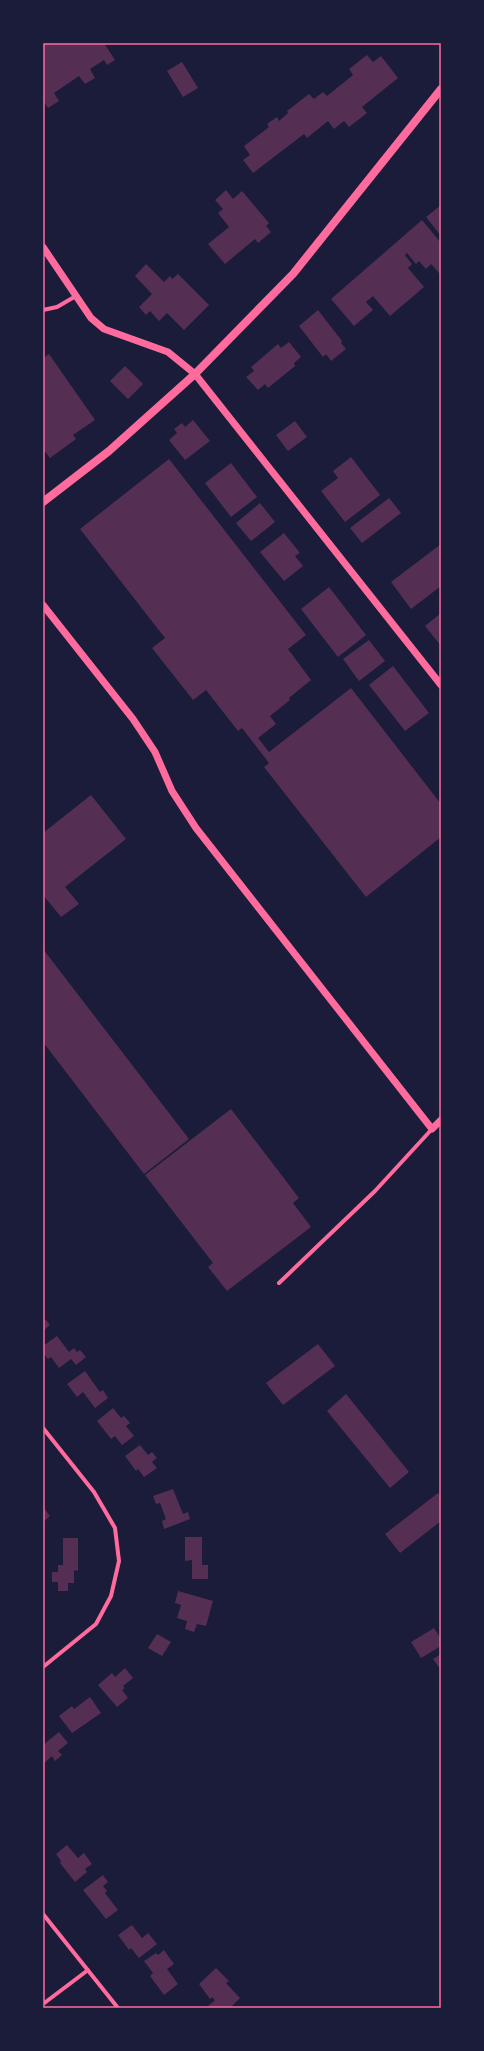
<svg xmlns="http://www.w3.org/2000/svg" width="484" height="2051" font-family="'Public Sans',sans-serif">
	<style>
		.building { fill: #542f53 }
		.lines { fill: none; stroke-linecap: round; stroke-linejoin: round }
		.minor { stroke: #ff6b9d; stroke-width: 4 }
		.tertiary { stroke: #ff6b9d; stroke-width: 7 }
		.secondary { stroke: #ff6b9d; stroke-width: 8 }
		.neatline { fill: none; stroke: #ff6b9d; stroke-width: 1.5 }
	</style>
	<rect width="100%" height="100%" fill="#1b1b3a"/>
	<!-- building -->
	<path class="building" d="M43 43H104L115 60 107 65 104 60 90 69 95 78 85 84 79 76 54 93 59 101 48 108 43 100Z
		M367 55 373 62 381 56 398 78 362 107 367 113 349 127 344 121 334 129 328 121 307 138 304 134 253 173 243 160 250 155 244 146 269 127 267 124 277 117 279 121 288 113 287 111 309 94 314 99 323 92 327 96 353 75 349 69Z
		M182 62 198 88 183 97 167 71Z
		M226 190 233 199 242 191 269 223 266 226 271 232 258 243 255 239 225 264 208 244 229 227 218 213 223 209 215 200Z
		M441 205V236L426 217Z
		M422 220 441 243V275L431 264 426 269 419 261 416 264 407 253 405 255 412 264 408 268 424 287 390 316 373 296 366 302 373 310 354 326 331 299Z
		M146 264 164 282 170 276 172 279 178 274 209 305 184 330 167 313 159 321 150 311 146 315 139 307 152 294 135 276Z
		M318 310 342 341 341 343 346 349 331 361 326 354 323 357 299 326Z
		M289 342 301 357 294 363 295 366 268 388 265 384 258 390 246 377 254 371 251 367 278 344 281 348Z
		M49 354 95 420 73 435 76 439 50 458 43 449V358Z
		M125 366 143 384 128 399 110 381Z
		M193 420 210 441 185 460 169 440 177 433 174 429 182 423 185 427Z
		M295 421 307 437 288 451 276 435Z
		M351 457 380 495 345 522 321 491 338 478 333 471Z
		M169 459 306 635 288 649 311 680 289 698 290 700 270 716 276 724 258 738 269 752 351 688 441 804V837L366 897 264 767 269 763 242 728 238 731 206 690 193 700 152 648 165 638 80 529Z
		M231 463 257 497 231 517 205 483Z
		M389 498 401 513 362 543 350 528Z
		M260 503 275 522 251 541 236 523Z
		M284 533 300 553 295 556 303 566 284 581 260 552Z
		M441 544V586L411 609 391 582Z
		M329 587 366 635 338 657 301 609Z
		M441 613V646L425 626Z
		M369 640 385 661 359 681 343 659Z
		M393 666 429 713 405 731 369 685Z
		M91 795 126 839 65 887 79 904 61 917 43 895V833Z
		M43 949 189 1139 144 1174 43 1042Z
		M231 1109 299 1198 293 1203 311 1227 227 1291 208 1267 213 1263 145 1175Z
		M43 1320H46L50 1325 43 1331Z
		M57 1336 69 1352 74 1348 77 1352 80 1350 86 1357 76 1365 71 1359 59 1368 51 1357 48 1359 43 1353V1346Z
		M318 1344 335 1366 283 1405 266 1383Z
		M85 1371 100 1392 103 1390 108 1398 95 1408 83 1392 77 1397 67 1384Z
		M346 1394 409 1472 390 1488 327 1411Z
		M113 1408 121 1418 124 1416 130 1423 126 1426 134 1436 122 1445 115 1436 111 1439 97 1421Z
		M140 1445 148 1455 152 1452 157 1458 152 1462 157 1468 144 1477 138 1469 136 1471 125 1456Z
		M173 1489 183 1514 188 1512 190 1519 164 1529 162 1521 166 1519 160 1503 156 1504 153 1496Z
		M438 1493 441 1497V1521L400 1553 385 1534Z
		M43 1507 50 1516 43 1522Z
		M185 1537H202V1565H208V1579H192V1560L185 1561Z
		M63 1538H78V1571L74 1570V1583H68V1591H58V1582H52V1572H58V1565H63Z
		M178 1591 213 1601 206 1626 197 1624 194 1632 185 1629 187 1621 177 1618 181 1605 175 1603Z
		M434 1628 441 1639V1646L421 1658 411 1642Z
		M157 1634 171 1642 162 1656 148 1648Z
		M441 1654V1670L433 1659Z
		M125 1668 133 1678 123 1686 125 1688 122 1690 128 1698 117 1707 98 1685 112 1673 115 1677Z
		M90 1697 101 1713 72 1733 59 1716 72 1706 74 1709Z
		M59 1732 68 1743 58 1751 62 1755 55 1761 52 1756 43 1764V1745Z
		M67 1845 78 1858 84 1853 92 1864 85 1869 87 1872 75 1882 60 1863 61 1861 56 1854Z
		M103 1875 108 1882 103 1886 107 1891 105 1893 118 1910 106 1919 83 1890Z
		M132 1925 142 1938 148 1933 157 1944 139 1958 131 1948 129 1950 118 1935Z
		M164 1950 174 1964 167 1969 178 1984 164 1995 150 1976 153 1973 144 1961 156 1953 158 1955Z
		M216 1968 229 1981 226 1983 240 1998 230 2008H206L215 2000 212 1997 210 1999 199 1984Z"/>
	<g class="lines">
		<!-- minor -->
		<path class="minor" d="M43 310 57 307 76 296
			M279 1283 375 1191 432 1129
			M43 1428 94 1492 115 1528 119 1561 111 1596 96 1624 43 1667
			M43 1914 118 2008
			M43 2004 88 1970"/>
		<!-- tertiary -->
		<path class="tertiary" d="M43 247 91 318 104 329 168 352 195 374 441 685
			M43 605 133 719 155 752 172 791 196 828 432 1129 441 1120"/>
		<!-- secondary -->
		<path class="secondary" d="M43 502 109 451 195 374 293 274 441 89"/>
	</g>
	<!-- border -->
	<rect width="484" height="2051" fill="none" stroke="#1b1b3a" stroke-width="88"/>
	<rect x="44" y="44" width="396" height="1963" class="neatline"/>
</svg>
